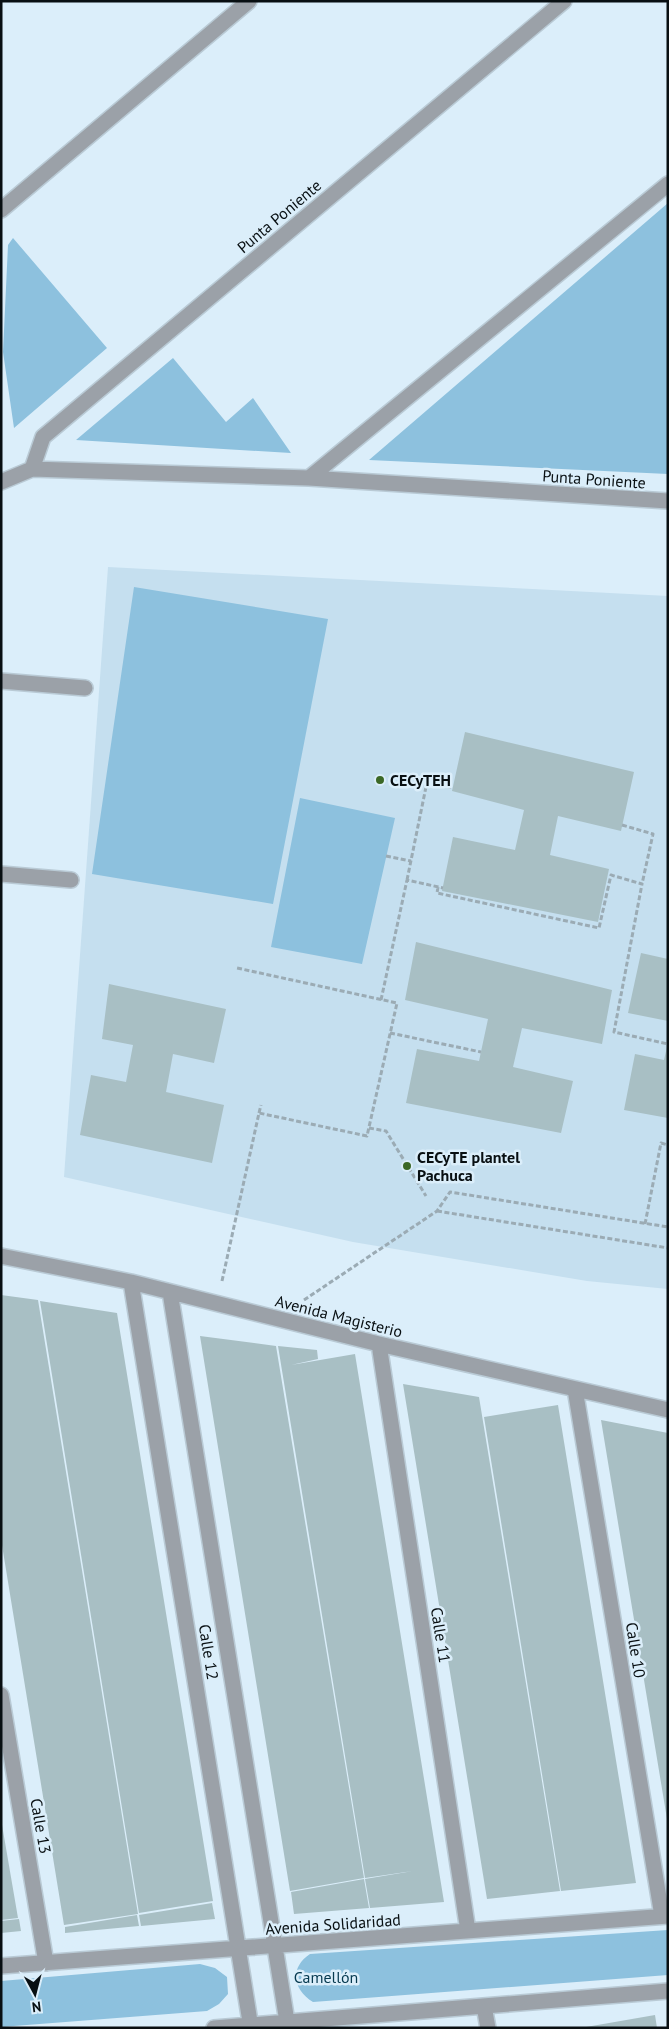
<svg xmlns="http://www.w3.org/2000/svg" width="669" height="2029" font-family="'PT Sans',sans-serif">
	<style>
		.built { fill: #c5dfef }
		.green { fill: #8dc1de }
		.building { fill: #a8bfc4 }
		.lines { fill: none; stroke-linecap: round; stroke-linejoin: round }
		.minor-casing { stroke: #b9cad5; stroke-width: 18 }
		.path { stroke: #9babb4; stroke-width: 3; stroke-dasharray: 5 2.5; stroke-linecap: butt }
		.minor { stroke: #9ba1a8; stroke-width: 15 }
		.poi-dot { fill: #3b6826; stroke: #dbeefa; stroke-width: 2 }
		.labels { text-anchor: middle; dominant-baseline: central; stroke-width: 5; stroke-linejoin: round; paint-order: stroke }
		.street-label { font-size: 16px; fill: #080f12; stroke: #dbeefa }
		.poi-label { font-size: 16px; font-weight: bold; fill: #080f12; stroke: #dbeefa; text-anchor: start }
		.park-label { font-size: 16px; fill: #073a50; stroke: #dbeefa }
	</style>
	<rect width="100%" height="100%" fill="#dbeefa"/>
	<!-- built -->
	<path class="built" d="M108 567 668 596V1289L587 1281 353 1242 64 1177Z"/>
	<!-- green -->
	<path class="green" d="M668 203V474L369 460Z
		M13 238 107 348 14 428 3 352 8 245Z
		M173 358 226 422 253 398 291 453 76 440Z
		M134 587 328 619 273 904 92 874Z
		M300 798 395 818 362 964 271 947Z
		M668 1930V1975L313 2002C293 1990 289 1968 310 1954Z
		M200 1964 215 1968 227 1977 228 1994 219 2004 207 2011 1 2027V1981Z"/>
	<!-- building -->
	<path class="building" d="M465 732 634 772 621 831 558 816 550 855 609 869 598 922 442 891 453 837 515 850 524 810 452 791Z
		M416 942 612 990 602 1044 522 1028 513 1067 573 1081 561 1133 406 1103 417 1049 479 1061 488 1019 405 1000Z
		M641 953 668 959V1021L628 1013Z
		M109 984 226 1009 214 1063 173 1054 166 1092 224 1105 212 1163 80 1135 91 1075 126 1082 133 1045 102 1039Z
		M667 1047 668 1118 624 1110 635 1054 664 1060Z
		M1 1295 38 1300 138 1914 64 1925 1 1539Z
		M40 1301 117 1313 213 1901 139 1913Z
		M200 1336 276 1346 364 1878 290 1891Z
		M278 1346 317 1350 318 1359 291 1365 355 1354 444 1902 370 1908 365 1879 413 1871 365 1878Z
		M403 1384 479 1397 560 1891 487 1899Z
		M558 1405 636 1883 561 1891 484 1417Z
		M601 1420 668 1433V1819H667Z
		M1 1819 18 1918 1 1920Z
		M364 1879 369 1908 294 1914 291 1892Z
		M212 1903 215 1919 141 1926 139 1915Z
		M137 1915 139 1926 65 1933V1927Z
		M19 1919 21 1931 1 1933V1921Z
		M655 2015 657 2028H586V2027Z"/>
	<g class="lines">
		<defs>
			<path id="minor" d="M1 210 249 1
				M32 469 43 437 564 1
				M309 478 668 184
				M1 482 32 469 309 478 668 501
				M1 681 85 688
				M1 874 71 880
				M1 1256 131 1282 379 1344 668 1410
				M131 1282 251 2028
				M170 1292 288 2028
				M379 1344 468 1931
				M575 1389 662 1916
				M1 1695 46 1963
				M1 1966 668 1916
				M484 2006 488 2028
				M214 2028 668 1991"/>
		</defs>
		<!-- minor casing -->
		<use href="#minor" class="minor-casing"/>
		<!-- path -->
		<path class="path" d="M622 825 653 834 642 884
			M386 856 411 861
			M407 880 427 782 453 788
			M438 887 437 893 599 928 611 875 642 884 614 1032 668 1044
			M381 1000 407 880 443 888
			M390 1033 481 1052
			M259 1113 261 1105
			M369 1128 386 1131 426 1196
			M437 1211 668 1248
			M645 1224 661 1143 668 1145
			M222 1281 259 1113 367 1136 397 1003 237 968
			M304 1300 437 1211 450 1192 668 1227"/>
		<!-- minor -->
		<use href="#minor" class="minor"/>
	</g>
	<!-- markers -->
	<g class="poi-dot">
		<circle cx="380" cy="780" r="5"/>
		<circle cx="407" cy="1166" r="5"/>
	</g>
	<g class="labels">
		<!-- street labels -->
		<g class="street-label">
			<text transform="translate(279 216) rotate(-40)">Punta Poniente</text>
			<text transform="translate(594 479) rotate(4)">Punta Poniente</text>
			<text transform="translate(339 1316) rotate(14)">Avenida Magisterio</text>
			<text transform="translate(441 1635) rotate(81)">Calle 11</text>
			<text transform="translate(636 1650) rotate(81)">Calle 10</text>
			<text transform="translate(209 1652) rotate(81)">Calle 12</text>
			<text transform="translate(41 1826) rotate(80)">Calle 13</text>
			<text transform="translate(333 1924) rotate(-4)">Avenida Solidaridad</text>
		</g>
		<!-- poi labels -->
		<g class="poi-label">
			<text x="390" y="780">CECyTEH</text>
			<text x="417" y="1157">CECyTE plantel<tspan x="417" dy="18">Pachuca</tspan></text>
		</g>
		<!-- park labels -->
		<g class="park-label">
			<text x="326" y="1977">Camellón</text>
		</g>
	</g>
	<!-- border -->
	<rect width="669" height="2029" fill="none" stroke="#080f12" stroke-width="5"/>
	<!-- north arrow -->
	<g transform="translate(35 1994) rotate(173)" stroke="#dbeefa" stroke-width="4" paint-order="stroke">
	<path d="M0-4L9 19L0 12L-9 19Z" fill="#080f12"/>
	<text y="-8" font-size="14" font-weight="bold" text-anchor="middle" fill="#080f12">N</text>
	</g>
</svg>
